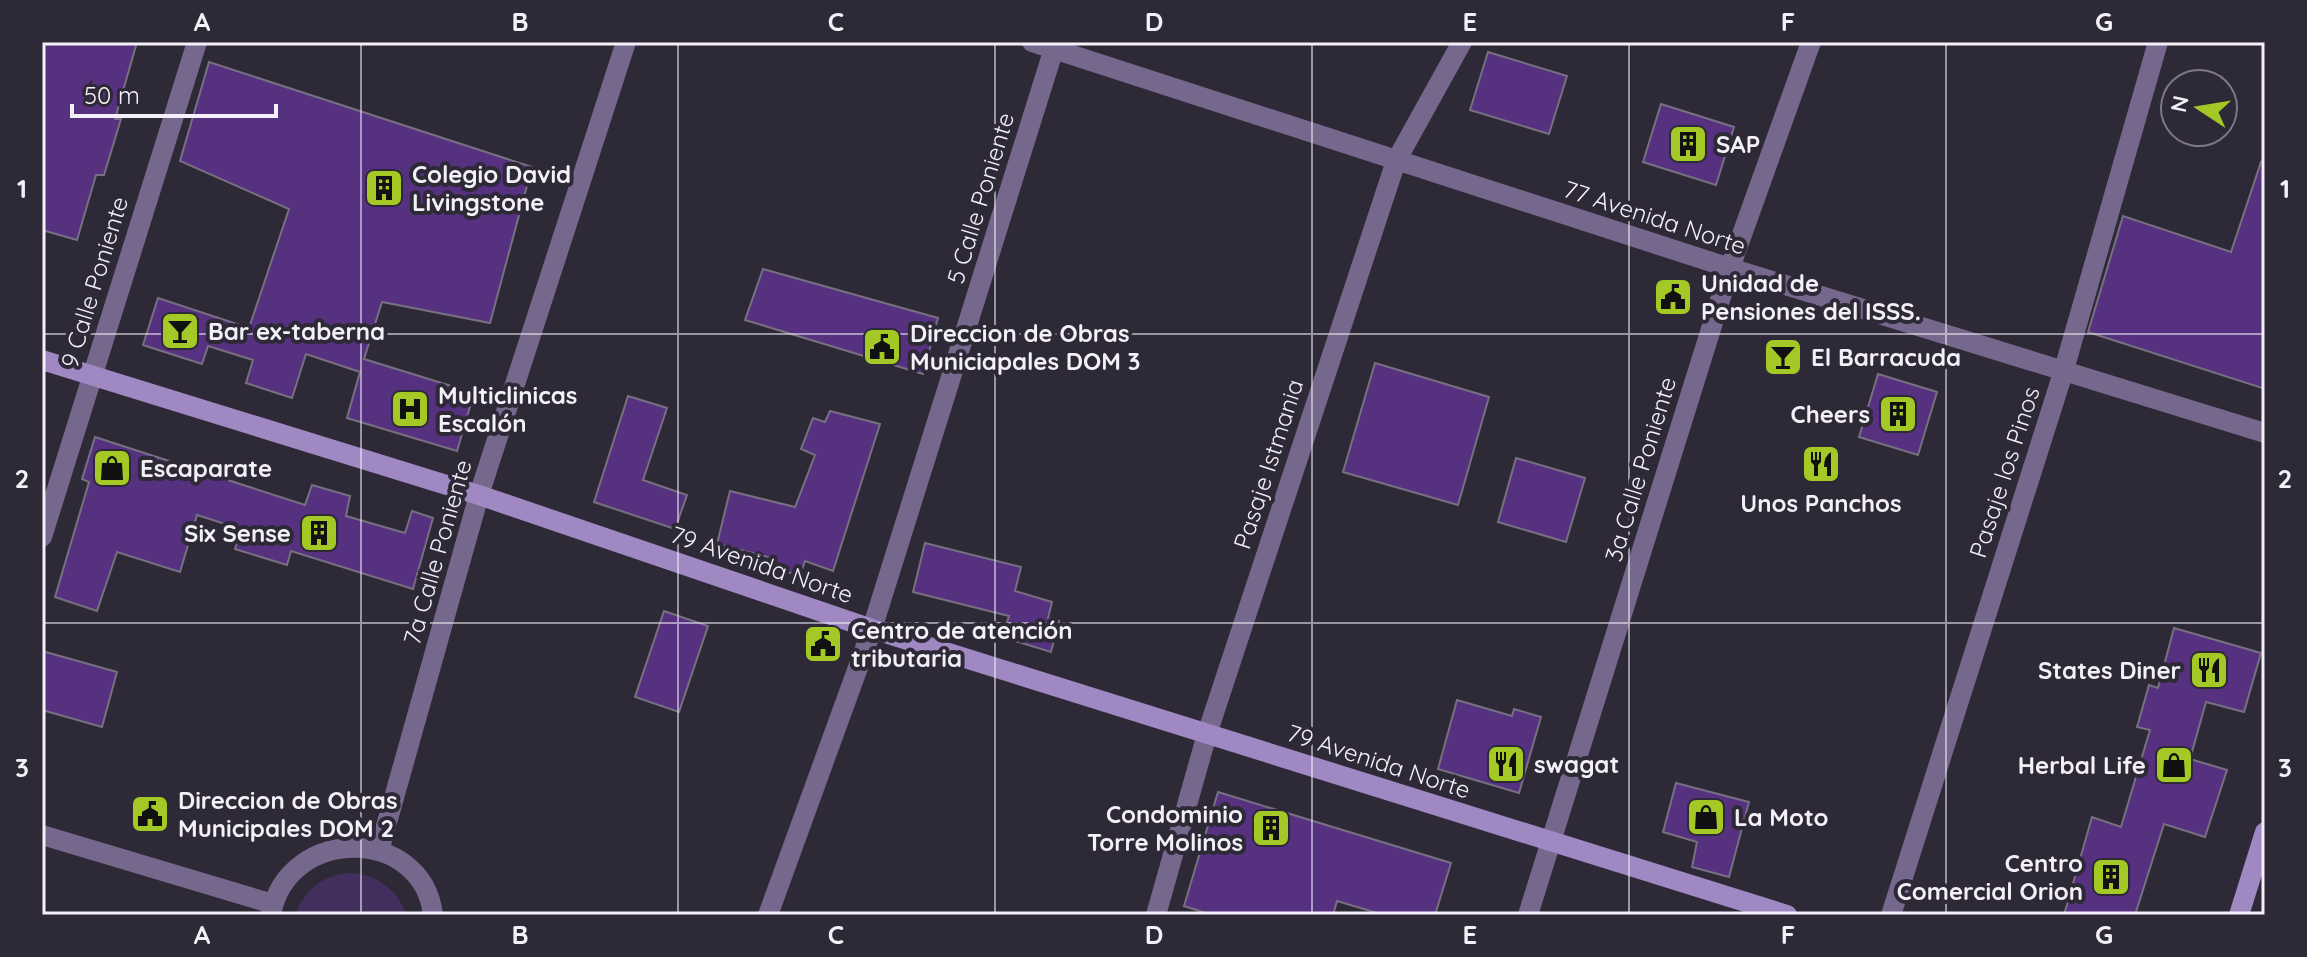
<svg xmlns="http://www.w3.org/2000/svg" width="2307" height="957" font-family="Quicksand,sans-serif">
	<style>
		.green { fill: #432f5d }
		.building { fill: #563180; stroke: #767080; stroke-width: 2 }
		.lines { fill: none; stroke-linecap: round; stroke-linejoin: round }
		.minor { stroke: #76688c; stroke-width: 20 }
		.tertiary { stroke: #76688c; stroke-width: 20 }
		.secondary { stroke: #a089c3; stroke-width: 20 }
		.grid { fill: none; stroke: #f3f0f9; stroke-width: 2; stroke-opacity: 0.55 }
		.labels { text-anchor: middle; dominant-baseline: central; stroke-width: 8; stroke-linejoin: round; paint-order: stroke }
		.poi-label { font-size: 24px; font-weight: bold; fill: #f3f0f9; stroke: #2e2936; text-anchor: start }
		.street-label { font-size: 24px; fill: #f3f0f9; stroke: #2e2936 }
		.neatline { fill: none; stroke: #f3f0f9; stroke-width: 3 }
		.grid-label { font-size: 26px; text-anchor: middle; font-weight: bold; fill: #f3f0f9 }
	</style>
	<rect width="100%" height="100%" fill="#2e2936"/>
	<!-- green -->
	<path class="green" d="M349 873C376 874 398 889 406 915H295C304 890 323 875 349 873Z"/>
	<!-- building -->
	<path class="building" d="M42 42H137L115 119H121L104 175H96L77 240 42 230Z
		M1488 52 1567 76 1549 134 1470 110Z
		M209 62 532 167 490 323 382 302 364 359 474 393 457 451 347 418 360 372 306 354 292 398 246 383 253 360 208 346 202 364 143 345 158 298 249 328 289 209 180 161Z
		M1661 104 1734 127 1716 185 1643 162Z
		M2261 162 2265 163V389L2088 332 2123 216 2231 252Z
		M763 269 938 318 923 374 745 320Z
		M1375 363 1489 397 1458 505 1343 472Z
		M1878 374 1937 392 1918 455 1859 437Z
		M628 396 667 408 643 480 687 495 675 529 594 502Z
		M830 411 880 424 833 571 805 561 800 576 769 566 772 558 717 544 730 491 795 507 815 455 801 449 813 418 825 422Z
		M95 437 305 505 312 485 350 496 346 516 405 533 412 511 433 518 413 589 291 551 287 565 235 549 241 529 197 515 180 572 117 552 97 611 55 597 89 482 82 479Z
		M1516 458 1585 478 1566 542 1498 522Z
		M925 543 1021 567 1015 591 1052 602 1048 618 1059 621 1051 652 1002 637 1009 616 913 592Z
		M664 611 708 626 679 712 635 697Z
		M2174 628 2261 653 2244 712 2206 702 2190 759 2227 770 2205 837 2164 824 2135 915H2064L2092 817 2121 827 2150 730 2137 727 2149 685 2158 688Z
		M42 651 117 672 102 727 42 710Z
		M1457 700 1512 716 1514 709 1541 717 1519 793 1438 769Z
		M1676 783 1749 802 1729 877 1692 867 1697 842 1663 832Z
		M1218 792 1451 863 1435 915H1384L1337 901 1333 915H1212L1184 906Z"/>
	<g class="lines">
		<!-- minor -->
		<path class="minor" d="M1032 42 1730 268 2265 433
			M42 537 197 42
			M1207 734 1396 161 1462 42
			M768 915 872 629 1056 42
			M1528 915 1730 268 1811 42
			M1891 915 2063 373 2158 42"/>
		<!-- tertiary -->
		<path class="tertiary" d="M42 835 273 904
			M379 851 479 495 626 42
			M271 915C287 825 423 826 433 915
			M1156 915 1207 734"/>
		<!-- secondary -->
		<path class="secondary" d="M42 360 479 495 872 629 1787 915
			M2239 915 2265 832"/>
	</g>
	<!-- grid -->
	<path class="grid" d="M361 42V915M678 42V915M995 42V915M1312 42V915M1629 42V915M1946 42V915M42 334H2265M42 623H2265"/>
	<!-- icons -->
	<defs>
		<symbol id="building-square" viewBox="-11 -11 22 22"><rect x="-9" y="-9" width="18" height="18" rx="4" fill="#a4c825" stroke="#2e2936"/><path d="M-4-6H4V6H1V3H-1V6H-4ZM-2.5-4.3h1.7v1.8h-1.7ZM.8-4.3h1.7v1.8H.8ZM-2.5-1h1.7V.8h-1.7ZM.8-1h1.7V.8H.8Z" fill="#111"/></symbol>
		<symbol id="civic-square" viewBox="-11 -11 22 22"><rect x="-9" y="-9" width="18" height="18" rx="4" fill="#a4c825" stroke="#2e2936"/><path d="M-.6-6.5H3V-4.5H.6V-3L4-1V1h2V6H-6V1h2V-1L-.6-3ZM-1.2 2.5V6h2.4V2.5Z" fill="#111"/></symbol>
		<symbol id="bar-square" viewBox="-11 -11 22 22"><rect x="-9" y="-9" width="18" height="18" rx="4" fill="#a4c825" stroke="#2e2936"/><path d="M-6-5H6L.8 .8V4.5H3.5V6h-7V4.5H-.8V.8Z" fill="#111"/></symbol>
		<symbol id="hospital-square" viewBox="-11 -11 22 22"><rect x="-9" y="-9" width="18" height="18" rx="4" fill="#a4c825" stroke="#2e2936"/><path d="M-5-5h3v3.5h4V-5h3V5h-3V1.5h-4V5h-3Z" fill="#111"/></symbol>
		<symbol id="restaurant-square" viewBox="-11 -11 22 22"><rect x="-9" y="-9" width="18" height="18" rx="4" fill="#a4c825" stroke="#2e2936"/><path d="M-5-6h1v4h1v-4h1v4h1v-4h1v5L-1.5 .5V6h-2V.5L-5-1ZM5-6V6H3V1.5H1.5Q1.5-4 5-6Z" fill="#111"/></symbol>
		<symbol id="shop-square" viewBox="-11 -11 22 22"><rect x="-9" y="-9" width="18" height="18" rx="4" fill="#a4c825" stroke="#2e2936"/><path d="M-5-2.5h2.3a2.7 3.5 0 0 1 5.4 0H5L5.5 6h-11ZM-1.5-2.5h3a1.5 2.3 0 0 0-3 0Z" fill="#111"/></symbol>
	</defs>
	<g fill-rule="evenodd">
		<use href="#building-square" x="1666" y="122" width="44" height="44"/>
		<use href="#building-square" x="362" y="166" width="44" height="44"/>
		<use href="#civic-square" x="1651" y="275" width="44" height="44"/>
		<use href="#bar-square" x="158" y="309" width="44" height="44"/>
		<use href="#civic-square" x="860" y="325" width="44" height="44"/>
		<use href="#bar-square" x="1761" y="335" width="44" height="44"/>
		<use href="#hospital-square" x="388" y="387" width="44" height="44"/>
		<use href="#building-square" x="1876" y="392" width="44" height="44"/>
		<use href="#restaurant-square" x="1799" y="442" width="44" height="44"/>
		<use href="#shop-square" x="90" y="446" width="44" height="44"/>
		<use href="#building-square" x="297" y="511" width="44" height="44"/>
		<use href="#civic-square" x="801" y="622" width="44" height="44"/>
		<use href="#restaurant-square" x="2187" y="648" width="44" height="44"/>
		<use href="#restaurant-square" x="1484" y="742" width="44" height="44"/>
		<use href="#shop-square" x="2152" y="743" width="44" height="44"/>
		<use href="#civic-square" x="128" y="792" width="44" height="44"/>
		<use href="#shop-square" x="1684" y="795" width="44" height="44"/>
		<use href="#building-square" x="1249" y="806" width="44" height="44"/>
		<use href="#building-square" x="2089" y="855" width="44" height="44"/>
	</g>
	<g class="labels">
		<!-- poi labels -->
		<g class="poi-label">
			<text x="1716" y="144">SAP</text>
			<text x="412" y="174">Colegio David<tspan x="412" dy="28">Livingstone</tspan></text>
			<text x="1701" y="283">Unidad de<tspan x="1701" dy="28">Pensiones del ISSS.</tspan></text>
			<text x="208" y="331">Bar ex-taberna</text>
			<text x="910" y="333">Direccion de Obras<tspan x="910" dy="28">Municiapales DOM 3</tspan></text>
			<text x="1811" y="357">El Barracuda</text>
			<text x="438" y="395">Multiclinicas<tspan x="438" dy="28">Escalón</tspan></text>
			<text x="1870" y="414" text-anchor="end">Cheers</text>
			<text x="140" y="468">Escaparate</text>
			<text x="1821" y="503" text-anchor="middle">Unos Panchos</text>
			<text x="291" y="533" text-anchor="end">Six Sense</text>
			<text x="851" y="630">Centro de atención<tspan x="851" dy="28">tributaria</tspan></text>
			<text x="2181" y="670" text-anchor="end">States Diner</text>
			<text x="1534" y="764">swagat</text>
			<text x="2146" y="765" text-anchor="end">Herbal Life</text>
			<text x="178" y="800">Direccion de Obras<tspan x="178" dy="28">Municipales DOM 2</tspan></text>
			<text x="1243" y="814" text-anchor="end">Condominio<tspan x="1243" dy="28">Torre Molinos</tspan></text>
			<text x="1734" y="817">La Moto</text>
			<text x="2083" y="863" text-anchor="end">Centro<tspan x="2083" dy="28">Comercial Orion</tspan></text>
		</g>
		<!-- street labels -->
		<g class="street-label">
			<text transform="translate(980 198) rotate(-73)">5 Calle Poniente</text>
			<text transform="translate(1655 217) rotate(18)">77 Avenida Norte</text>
			<text transform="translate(94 282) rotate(-73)">9 Calle Poniente</text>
			<text transform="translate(1268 464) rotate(-72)">Pasaje Istmania</text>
			<text transform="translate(1640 469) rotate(-73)">3a Calle Poniente</text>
			<text transform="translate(2004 472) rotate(-72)">Pasaje los Pinos</text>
			<text transform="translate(437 552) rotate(-74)">7a Calle Poniente</text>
			<text transform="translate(762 564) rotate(19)">79 Avenida Norte</text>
			<text transform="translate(1379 761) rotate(18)">79 Avenida Norte</text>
		</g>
	</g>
	<!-- border -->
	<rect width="2307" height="957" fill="none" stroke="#2e2936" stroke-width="88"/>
	<!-- north arrow -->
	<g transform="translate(2199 108) rotate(282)"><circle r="38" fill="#2e2936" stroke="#7d7984" stroke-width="2"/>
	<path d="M0-6L14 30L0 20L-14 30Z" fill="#a4c825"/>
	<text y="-12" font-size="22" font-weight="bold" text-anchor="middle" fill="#f3f0f9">N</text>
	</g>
	<!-- scale -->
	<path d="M72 104v12h204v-12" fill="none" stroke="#f3f0f9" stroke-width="4"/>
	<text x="84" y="104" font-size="24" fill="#f3f0f9" stroke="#2e2936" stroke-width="6" paint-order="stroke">50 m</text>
	<rect x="44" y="44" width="2219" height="869" class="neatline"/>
	<g class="grid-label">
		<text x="202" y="31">A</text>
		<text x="520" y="31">B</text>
		<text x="836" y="31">C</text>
		<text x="1154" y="31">D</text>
		<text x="1470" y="31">E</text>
		<text x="1788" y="31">F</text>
		<text x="2104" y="31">G</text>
		<text x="22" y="198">1</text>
		<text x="2285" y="198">1</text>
		<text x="22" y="488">2</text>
		<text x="2285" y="488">2</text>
		<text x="22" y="777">3</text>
		<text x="2285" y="777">3</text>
		<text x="202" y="944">A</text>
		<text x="520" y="944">B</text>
		<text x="836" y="944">C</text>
		<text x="1154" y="944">D</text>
		<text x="1470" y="944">E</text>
		<text x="1788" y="944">F</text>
		<text x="2104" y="944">G</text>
	</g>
</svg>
